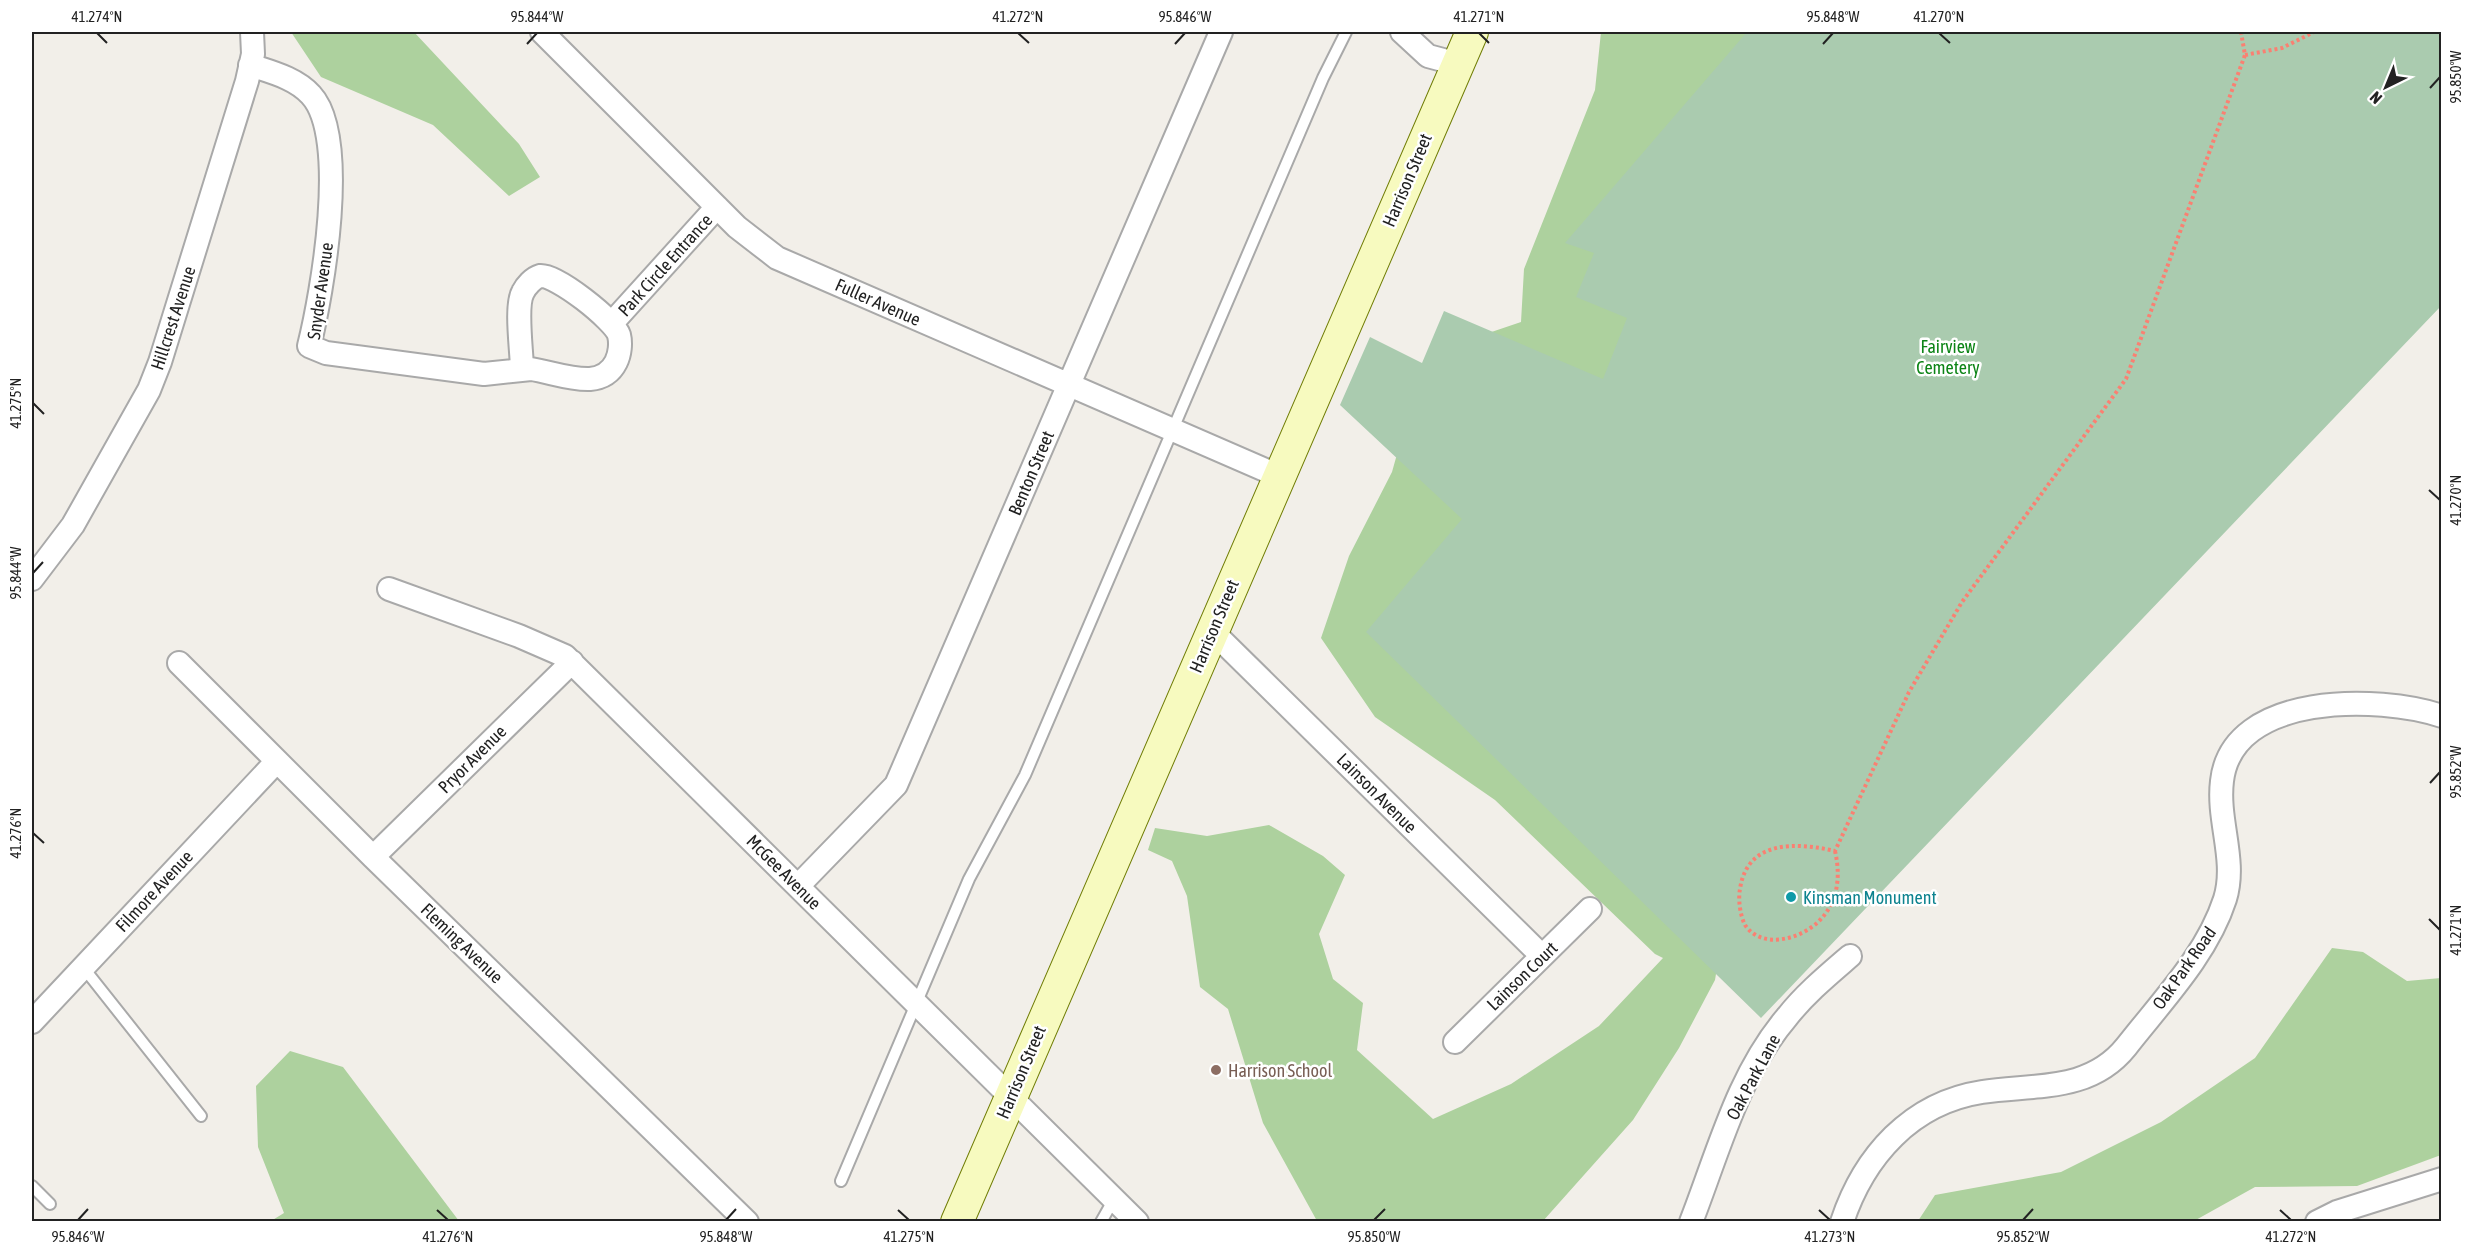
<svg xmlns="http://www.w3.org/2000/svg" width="2473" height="1253" font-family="'Asap Condensed',sans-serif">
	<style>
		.forest { fill: #add19e }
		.cemetery { fill: #aacbaf }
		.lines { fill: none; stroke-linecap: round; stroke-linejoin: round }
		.lane-casing { stroke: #a9a9a9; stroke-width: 14 }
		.street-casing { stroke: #a9a9a9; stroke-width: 26 }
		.secondary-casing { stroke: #707d05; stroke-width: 34 }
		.path { stroke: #fa8072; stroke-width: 4; stroke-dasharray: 3 3; stroke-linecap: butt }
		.lane { stroke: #fff; stroke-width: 10 }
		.street { stroke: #fff; stroke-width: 22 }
		.secondary { stroke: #f7fabf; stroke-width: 32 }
		.ticks { fill: none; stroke: #222; stroke-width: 2 }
		.culture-dot { fill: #0f9aa8; stroke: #fff; stroke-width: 2 }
		.education-dot { fill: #8d6e63; stroke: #fff; stroke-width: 2 }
		.labels { text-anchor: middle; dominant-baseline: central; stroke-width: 5; stroke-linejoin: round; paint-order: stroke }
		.street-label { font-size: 18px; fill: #222; stroke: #fff }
		.park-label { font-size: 18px; fill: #0c8416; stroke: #fff }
		.culture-label { font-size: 18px; fill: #0d838f; stroke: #fff; text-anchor: start }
		.education-label { font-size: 18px; fill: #785e54; stroke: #fff; text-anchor: start }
		.neatline { fill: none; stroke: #222; stroke-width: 2 }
		.ticks-label { font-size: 15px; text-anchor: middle; fill: #222 }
	</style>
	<rect width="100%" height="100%" fill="#f2efe9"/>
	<!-- forest -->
	<path class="forest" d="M291 32H414L519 144 540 177 509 196 433 125 321 77Z
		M1601 32H2177L1732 877 1715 980 1679 1048 1633 1120 1543 1221H1317L1263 1123 1228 1009 1200 987 1187 896 1172 861 1148 850 1155 828 1207 836 1269 825 1323 856 1345 875 1319 934 1333 979 1363 1003 1357 1050 1433 1119 1511 1084 1599 1026 1663 958 1655 954 1495 800 1375 717 1321 638 1349 556 1392 472 1420 372 1456 344 1521 322 1524 269 1595 90Z
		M2332 948 2363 952 2407 981 2441 978V1155L2357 1186 2255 1187 2194 1221H1918L1935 1195 2061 1172 2161 1122 2255 1058Z
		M290 1051 343 1067 459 1221H271L284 1213 258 1147 256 1086Z"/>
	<!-- cemetery -->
	<path class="cemetery" d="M1747 32H2442L2441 306 1761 1018 1366 632 1462 519 1340 405 1370 337 1422 363 1444 311 1603 379 1627 318 1576 297 1594 253 1565 243Z"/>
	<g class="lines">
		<defs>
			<path id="lane" d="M83 967 201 1116
				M841 1181 969 879 1025 775 1323 78 1346 32
				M32 1186 50 1204
				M1101 1222 1114 1199"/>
			<path id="street" d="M542 32 737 227 777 258 1279 476
				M1402 32 1428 56 1458 64
				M250 65C271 72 296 78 311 95 350 137 322 294 309 346L326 353 484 374 531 369C550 372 571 380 590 379 602 378 611 372 616 362 620 354 621 343 619 335 614 320 556 274 540 276 533 278 526 286 523 292 515 306 522 352 522 370
				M612 323 717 207
				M32 579 73 525 149 390 160 362 247 81 253 54 252 32
				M389 589 519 636 565 656 1137 1222
				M1212 631 1542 956
				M179 663 373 857 747 1222
				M373 857 572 662
				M798 886 896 785 1221 32
				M32 1022 277 761
				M1455 1042 1590 909
				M1691 1222C1718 1153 1738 1074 1787 1017 1805 994 1828 975 1850 956
				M1842 1222C1864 1156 1911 1103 1982 1092 2033 1084 2089 1093 2126 1047 2161 1002 2207 955 2225 899 2237 860 2217 821 2222 781 2232 692 2379 695 2442 716
				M2317 1222 2337 1212 2442 1179"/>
			<path id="secondary" d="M957 1222 1472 32"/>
		</defs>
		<!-- lane casing -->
		<use href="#lane" class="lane-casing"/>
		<!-- street casing -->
		<use href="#street" class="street-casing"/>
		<!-- secondary casing -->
		<use href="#secondary" class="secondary-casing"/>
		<!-- path -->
		<path class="path" d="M2245 55 2282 48 2314 32
			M1835 851C1841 877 1838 903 1818 922 1800 939 1762 950 1745 925 1740 915 1738 899 1740 889 1747 840 1796 842 1835 851L1909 692 1962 602 2126 379 2245 55 2241 32"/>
		<!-- lane -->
		<use href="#lane" class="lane"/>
		<!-- street -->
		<use href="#street" class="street"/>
		<!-- secondary -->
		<use href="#secondary" class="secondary"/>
	</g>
	<!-- ticks -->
	<path class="ticks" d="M97 33 107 43M1018 33 1029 43M1479 33 1489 43M1939 33 1950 43M527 44 537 33M1175 44 1185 33M1823 44 1833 33M2430 88 2440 77M33 403 44 414M2429 490 2440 500M33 573 43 562M2430 783 2440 772M33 833 44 843M2429 919 2440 930M437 1210 448 1220M898 1210 909 1220M1819 1210 1830 1220M2280 1210 2291 1220M78 1220 88 1209M726 1220 736 1209M1374 1220 1385 1209M2023 1220 2033 1209"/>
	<!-- markers -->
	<circle class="culture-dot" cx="1791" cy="897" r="6"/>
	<circle class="education-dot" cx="1216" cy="1070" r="6"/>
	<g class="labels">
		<!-- street labels -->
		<g class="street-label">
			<text transform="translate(1407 180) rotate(-67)">Harrison Street</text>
			<text transform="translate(665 265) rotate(-48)">Park Circle Entrance</text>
			<text transform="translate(320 291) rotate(-82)">Snyder Avenue</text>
			<text transform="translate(878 302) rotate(24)">Fuller Avenue</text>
			<text transform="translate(173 318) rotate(-72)">Hillcrest Avenue</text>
			<text transform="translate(1031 473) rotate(-67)">Benton Street</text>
			<text transform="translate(1214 626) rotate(-67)">Harrison Street</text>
			<text transform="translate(472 759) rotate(-45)">Pryor Avenue</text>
			<text transform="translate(1377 793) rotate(45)">Lainson Avenue</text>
			<text transform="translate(784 872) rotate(45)">McGee Avenue</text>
			<text transform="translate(154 891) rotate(-47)">Filmore Avenue</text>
			<text transform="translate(462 943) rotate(44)">Fleming Avenue</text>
			<text transform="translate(2184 968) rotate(-55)">Oak Park Road</text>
			<text transform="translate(1522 976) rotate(-44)">Lainson Court</text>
			<text transform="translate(1021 1072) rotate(-67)">Harrison Street</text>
			<text transform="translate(1753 1077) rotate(-62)">Oak Park Lane</text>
		</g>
		<!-- park labels -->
		<g class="park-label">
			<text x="1948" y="346">Fairview<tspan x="1948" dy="21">Cemetery</tspan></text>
		</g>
		<!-- culture labels -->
		<g class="culture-label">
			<text x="1803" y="897">Kinsman Monument</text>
		</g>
		<!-- education labels -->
		<g class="education-label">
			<text x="1228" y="1070">Harrison School</text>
		</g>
	</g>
	<!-- border -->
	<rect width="2473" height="1253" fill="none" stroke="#ffffff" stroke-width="66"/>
	<!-- north arrow -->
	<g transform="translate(2386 87) rotate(223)" stroke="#ffffff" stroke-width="4.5" paint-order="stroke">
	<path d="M0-4.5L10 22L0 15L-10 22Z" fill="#222222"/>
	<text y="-9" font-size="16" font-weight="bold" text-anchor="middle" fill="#222222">N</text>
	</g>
	<rect x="33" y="33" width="2407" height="1187" class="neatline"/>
	<g class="ticks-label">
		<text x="97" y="22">41.274°N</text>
		<text x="537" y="22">95.844°W</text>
		<text x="1018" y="22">41.272°N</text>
		<text x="1185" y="22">95.846°W</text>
		<text x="1479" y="22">41.271°N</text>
		<text x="1833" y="22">95.848°W</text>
		<text x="1939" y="22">41.270°N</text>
		<text transform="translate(2456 77) rotate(-90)" y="5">95.850°W</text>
		<text transform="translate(16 403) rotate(-90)" y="5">41.275°N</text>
		<text transform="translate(2456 500) rotate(-90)" y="5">41.270°N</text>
		<text transform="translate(16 573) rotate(-90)" y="5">95.844°W</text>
		<text transform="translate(2456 772) rotate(-90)" y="5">95.852°W</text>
		<text transform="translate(16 833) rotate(-90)" y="5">41.276°N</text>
		<text transform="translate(2456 930) rotate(-90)" y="5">41.271°N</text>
		<text x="78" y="1242">95.846°W</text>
		<text x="448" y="1242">41.276°N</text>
		<text x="726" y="1242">95.848°W</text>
		<text x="909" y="1242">41.275°N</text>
		<text x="1374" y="1242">95.850°W</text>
		<text x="1830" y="1242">41.273°N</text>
		<text x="2023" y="1242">95.852°W</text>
		<text x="2291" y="1242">41.272°N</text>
	</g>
</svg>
